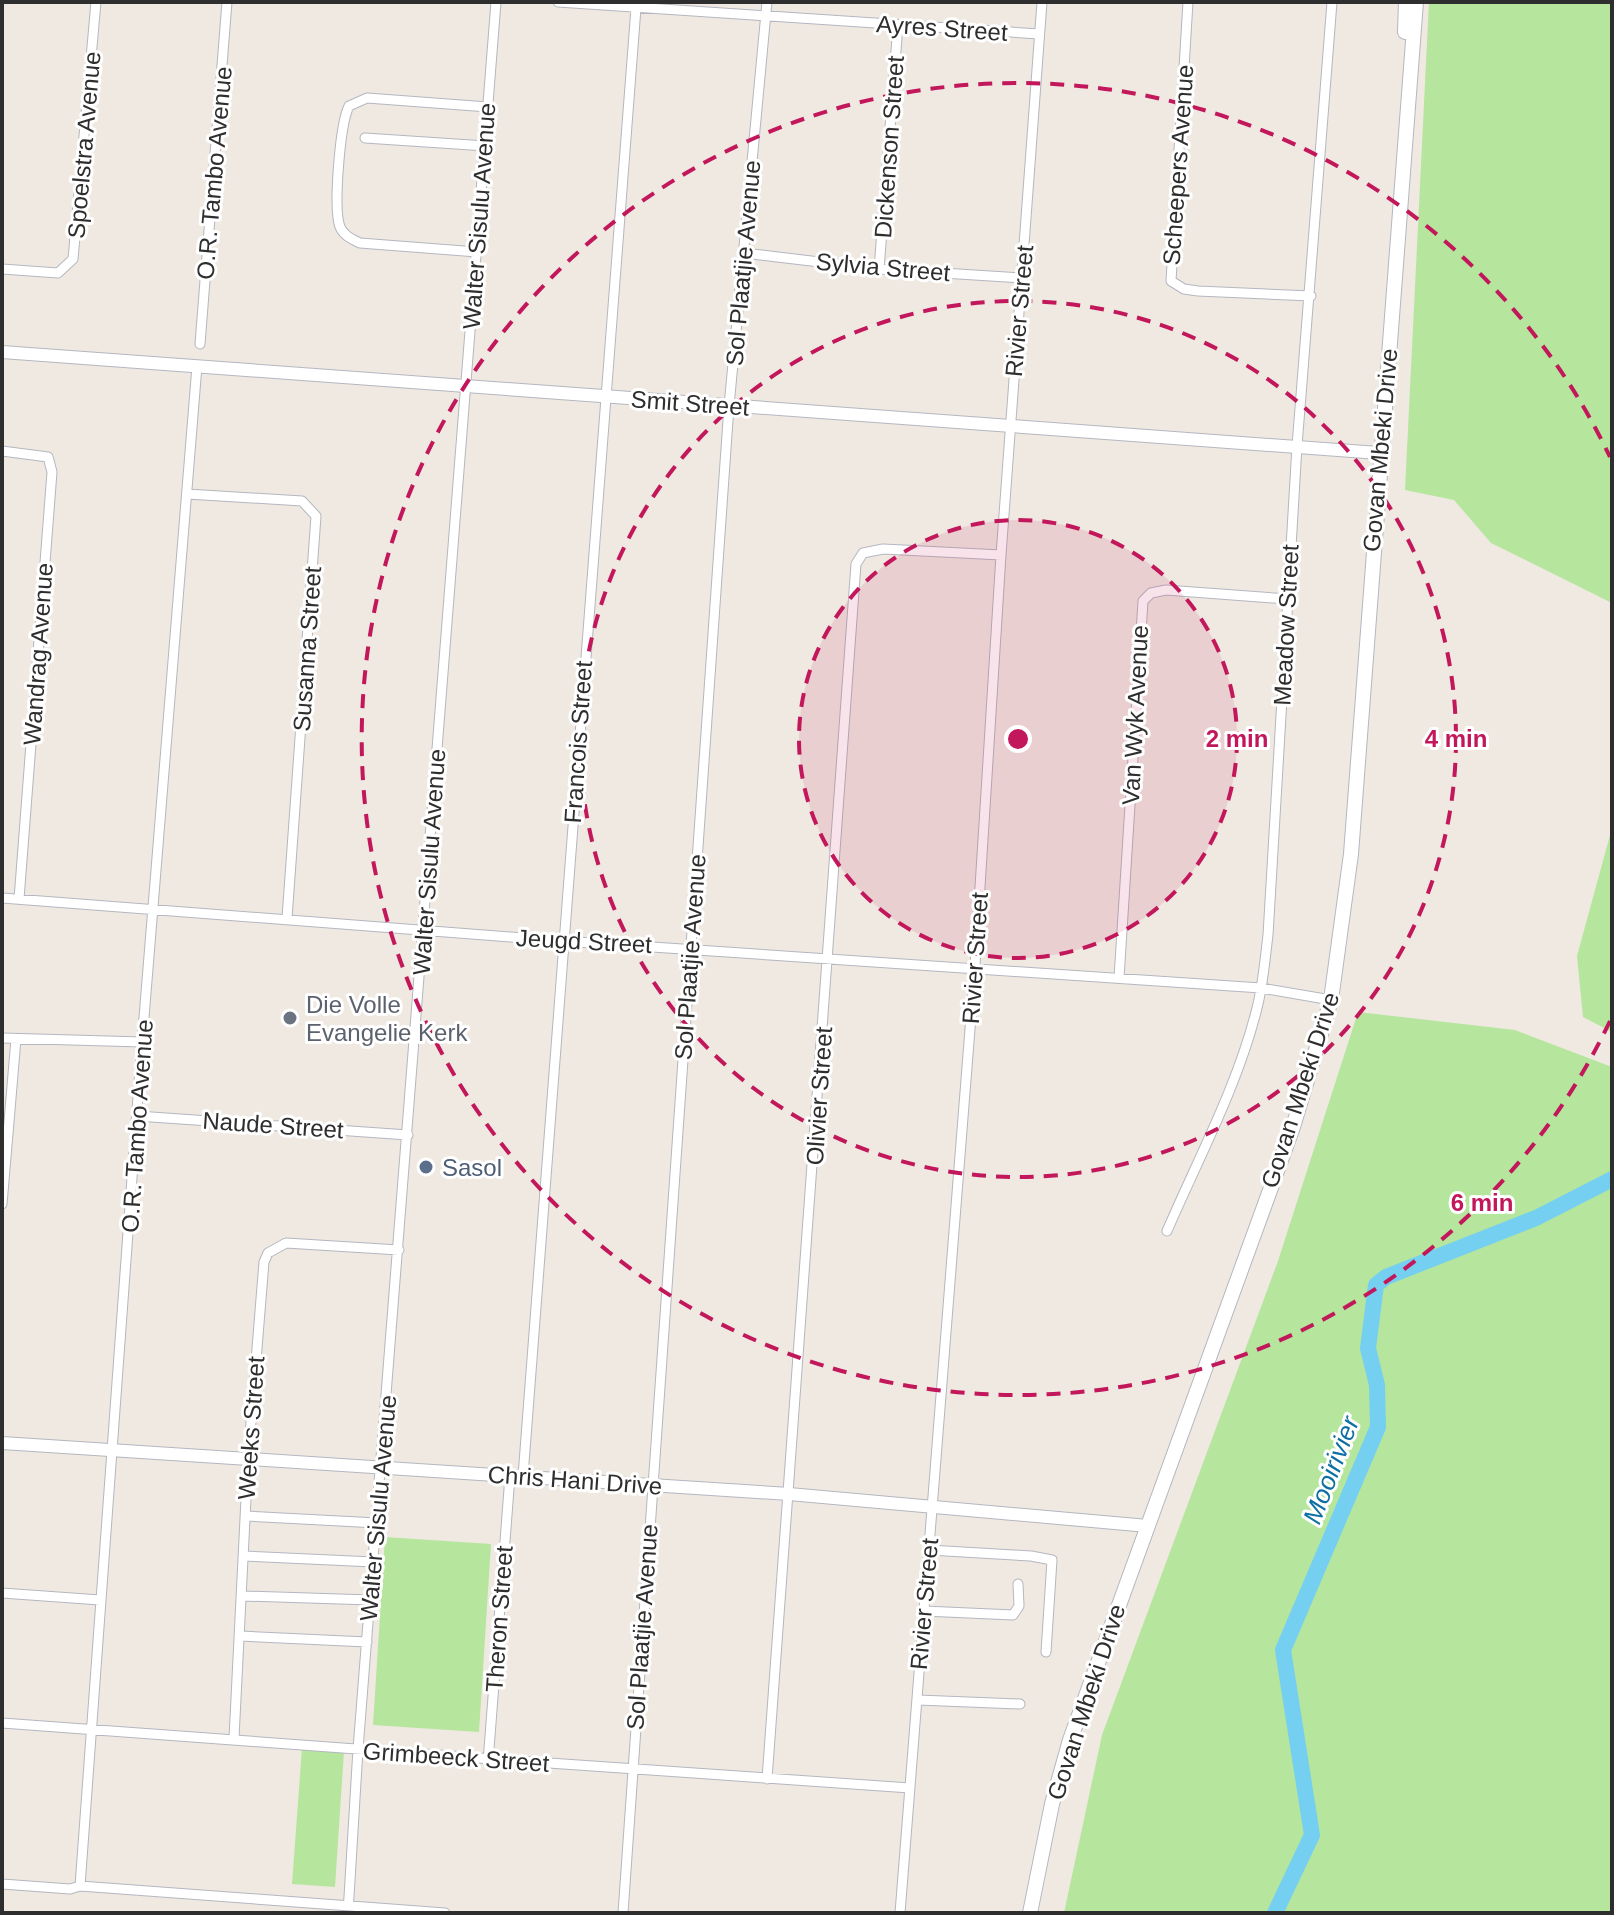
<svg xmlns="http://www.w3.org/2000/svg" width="1614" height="1915" font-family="Arial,sans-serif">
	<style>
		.green { fill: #b6e59e }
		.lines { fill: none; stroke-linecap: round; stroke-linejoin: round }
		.river { stroke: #75cff0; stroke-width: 16 }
		.minor-casing { stroke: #b4b7c1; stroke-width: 11 }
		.tertiary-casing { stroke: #b4b7c1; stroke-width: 14 }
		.secondary-casing { stroke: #b4b7c1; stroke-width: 16 }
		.minor { stroke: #fff; stroke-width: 9 }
		.tertiary { stroke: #fff; stroke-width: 12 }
		.secondary { stroke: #fff; stroke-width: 14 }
		.ring { fill: none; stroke: #c2185b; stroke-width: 4; stroke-dasharray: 14 10 }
		.worship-dot { fill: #6b7280; stroke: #fff; stroke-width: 3 }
		.service-dot { fill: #5c6f8a; stroke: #fff; stroke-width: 3 }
		.labels { text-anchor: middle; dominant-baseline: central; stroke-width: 6; stroke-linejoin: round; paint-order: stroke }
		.street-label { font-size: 24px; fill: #2e2e2e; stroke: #fff }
		.worship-label { font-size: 24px; fill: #5b616d; stroke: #fff; text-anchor: start }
		.service-label { font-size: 24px; fill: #4e5e75; stroke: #fff; text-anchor: start }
		.water-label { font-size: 26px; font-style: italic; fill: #0d6fa3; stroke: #fff }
		.centre { fill: #c2185b; stroke: #fff; stroke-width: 4 }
		.ring-label { font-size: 24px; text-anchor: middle; font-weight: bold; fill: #c2185b; stroke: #fff; stroke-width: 6; stroke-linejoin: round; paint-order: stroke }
	</style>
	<rect width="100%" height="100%" fill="#efe9e1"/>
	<!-- green -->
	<path class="green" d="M1429 2H1612V603L1491 543 1454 500 1405 490Z
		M1612 828V1032L1583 1017 1577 956Z
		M1358 1012 1515 1030 1612 1067V1913H1064L1102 1735 1278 1261Z
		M385 1537 491 1544 479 1732 373 1725Z
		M302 1748 344 1751 335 1887 292 1884Z"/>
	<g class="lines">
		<!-- river -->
		<path class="river" d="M1275 1913 1312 1835 1283 1650 1378 1427 1377 1385 1368 1348 1376 1285 1386 1277 1536 1218 1612 1179"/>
		<defs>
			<path id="minor" d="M558 2 1039 34
				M1188 2 1171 281 1184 289 1198 291 1311 296
				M365 138 486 146
				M477 252 360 243C352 239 344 236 340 227 333 208 340 124 349 106L367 98 488 107
				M744 253 879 269 1022 278
				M2 269 58 273 73 259 96 2
				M879 269 898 25
				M200 344 227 2
				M2 451 48 457 52 472 19 899
				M187 494 302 501 316 516 287 918
				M2 898 563 941 1261 988 1331 1000
				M1119 978 1143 601 1151 593 1166 590 1287 599
				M2 1038 142 1042
				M137 1116 408 1135
				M2 1204 16 1039
				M1167 1231C1198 1159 1238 1085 1257 1008 1263 985 1265 959 1268 935L1297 446 1332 2
				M523 1476 636 8
				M246 1516 377 1523
				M929 1550 1031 1556 1052 1560 1046 1652
				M243 1556 374 1562
				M2 1593 100 1600
				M242 1596 371 1600
				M924 1611 1013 1615 1019 1606 1018 1584
				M240 1636 367 1642
				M918 1700 1020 1704
				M2 1723C305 1744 607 1769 910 1788
				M234 1738 248 1459 264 1262 268 1253 286 1243 399 1250
				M488 1762 510 1476
				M767 1779 856 564 863 553 883 549 1001 555
				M2 1884 70 1889 80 1886 445 1913
				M80 1886 142 1042 197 366
				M348 1913 358 1749 496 2
				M623 1913 729 406 767 2
				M900 1913 975 966 1001 555 1042 2"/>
			<path id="tertiary" d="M2 352 1379 453
				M2 1443 789 1494 1148 1526"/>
			<path id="secondary" d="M1405 32 1406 2
				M1030 1913 1052 1804 1070 1740 1293 1127 1331 1000 1351 854 1416 2"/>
		</defs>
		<!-- minor casing -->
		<use href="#minor" class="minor-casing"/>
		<!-- tertiary casing -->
		<use href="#tertiary" class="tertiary-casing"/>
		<!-- secondary casing -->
		<use href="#secondary" class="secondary-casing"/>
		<!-- minor -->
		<use href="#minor" class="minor"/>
		<!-- tertiary -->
		<use href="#tertiary" class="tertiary"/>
		<!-- secondary -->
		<use href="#secondary" class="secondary"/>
	</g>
	<!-- distance rings -->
	<circle cx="1018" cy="739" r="219" fill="#c2185b" fill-opacity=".12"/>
	<g class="ring">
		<circle cx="1018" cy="739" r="219"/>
		<circle cx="1018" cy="739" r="438"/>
		<path d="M1610 1021A656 656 0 1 1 1610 457"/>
	</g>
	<!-- markers -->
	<circle class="worship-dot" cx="290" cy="1018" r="8"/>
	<circle class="service-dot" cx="426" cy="1167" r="8"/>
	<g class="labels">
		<!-- street labels -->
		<g class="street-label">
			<text transform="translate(942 28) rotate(4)">Ayres Street</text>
			<text transform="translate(84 145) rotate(-85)">Spoelstra Avenue</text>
			<text transform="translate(889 147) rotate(-86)">Dickenson Street</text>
			<text transform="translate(1178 165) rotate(-86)">Scheepers Avenue</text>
			<text transform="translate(214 173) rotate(-85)">O.R. Tambo Avenue</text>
			<text transform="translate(479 216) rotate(-86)">Walter Sisulu Avenue</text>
			<text transform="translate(743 263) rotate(-85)">Sol Plaatjie Avenue</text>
			<text transform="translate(883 267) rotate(5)">Sylvia Street</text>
			<text transform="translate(1019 311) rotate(-85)">Rivier Street</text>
			<text transform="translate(690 403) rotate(4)">Smit Street</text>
			<text transform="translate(1380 450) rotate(-85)">Govan Mbeki Drive</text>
			<text transform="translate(1286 625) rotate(-87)">Meadow Street</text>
			<text transform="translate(307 649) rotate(-86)">Susanna Street</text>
			<text transform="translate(38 654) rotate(-86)">Wandrag Avenue</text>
			<text transform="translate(1135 715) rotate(-87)">Van Wyk Avenue</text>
			<text transform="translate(578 742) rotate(-86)">Francois Street</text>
			<text transform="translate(429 862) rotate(-86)">Walter Sisulu Avenue</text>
			<text transform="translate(584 941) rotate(3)">Jeugd Street</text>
			<text transform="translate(690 957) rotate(-86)">Sol Plaatjie Avenue</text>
			<text transform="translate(975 958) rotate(-86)">Rivier Street</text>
			<text transform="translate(1300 1090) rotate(-72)">Govan Mbeki Drive</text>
			<text transform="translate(819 1096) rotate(-86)">Olivier Street</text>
			<text transform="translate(273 1125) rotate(4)">Naude Street</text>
			<text transform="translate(137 1126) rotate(-86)">O.R. Tambo Avenue</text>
			<text transform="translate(251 1428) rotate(-86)">Weeks Street</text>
			<text transform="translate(575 1480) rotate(4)">Chris Hani Drive</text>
			<text transform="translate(378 1508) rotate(-85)">Walter Sisulu Avenue</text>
			<text transform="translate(924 1604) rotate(-85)">Rivier Street</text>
			<text transform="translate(499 1619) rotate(-86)">Theron Street</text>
			<text transform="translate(642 1627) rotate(-86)">Sol Plaatjie Avenue</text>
			<text transform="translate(1086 1702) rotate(-72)">Govan Mbeki Drive</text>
			<text transform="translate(456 1757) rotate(4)">Grimbeeck Street</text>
		</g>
		<!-- worship labels -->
		<g class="worship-label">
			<text x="306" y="1004">Die Volle<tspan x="306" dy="28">Evangelie Kerk</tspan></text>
		</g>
		<!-- service labels -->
		<g class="service-label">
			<text x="442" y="1167">Sasol</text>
		</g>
		<!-- water labels -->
		<g class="water-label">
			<text transform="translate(1331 1470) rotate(-69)">Mooirivier</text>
		</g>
	</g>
	<circle cx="1018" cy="739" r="12" class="centre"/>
	<g class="ring-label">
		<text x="1237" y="747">2 min</text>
		<text x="1456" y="747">4 min</text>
		<text x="1482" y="1211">6 min</text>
	</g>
	<!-- border -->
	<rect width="1614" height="1915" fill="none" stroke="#2e2e2e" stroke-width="8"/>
</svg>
